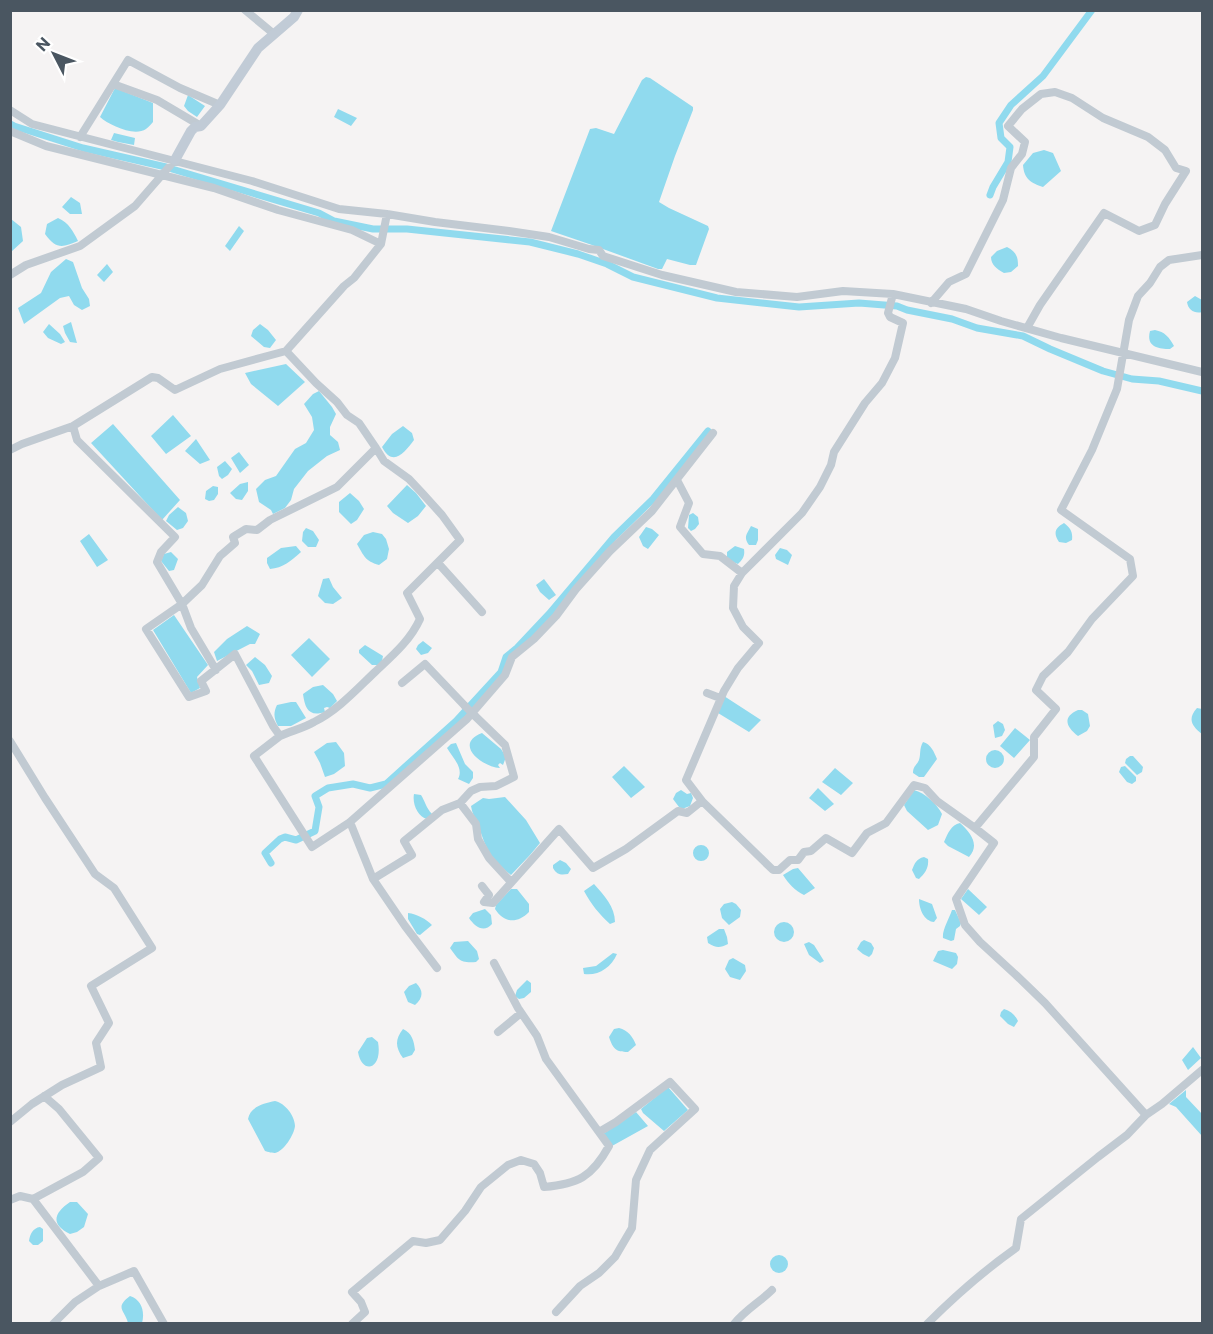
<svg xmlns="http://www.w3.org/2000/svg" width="1213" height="1334" font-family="Commissioner,sans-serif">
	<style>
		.water { fill: #90daee }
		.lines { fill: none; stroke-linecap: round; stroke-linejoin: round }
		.canal { stroke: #90daee; stroke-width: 7 }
		.street { stroke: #c1cad2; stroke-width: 8 }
		.secondary { stroke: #c1cbd6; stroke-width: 10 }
		.street-bridge { stroke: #c1cad2; stroke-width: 8 }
	</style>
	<rect width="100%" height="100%" fill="#f5f3f3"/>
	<!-- water -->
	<path class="water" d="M646 77 650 78 693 107V110L675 156 659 202 669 208 708 226 709 229 696 265H690L667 259 662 269H658L592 245 551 231 590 129 596 128 614 134 642 80Z
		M115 88 153 103V122C151 124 149 127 146 129 134 137 109 125 100 117Z
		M188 95 205 106 197 117 188 111 184 106Z
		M338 109 357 118 351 126 334 117Z
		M114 133 135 138 134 145 118 142 111 140Z
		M1044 150 1053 153 1061 171 1043 187C1031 183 1024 179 1023 165L1033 153Z
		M71 197 80 203 82 214H70L62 207Z
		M58 218C69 223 73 231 78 241 62 248 56 249 45 234L47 224Z
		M11 219 21 227 23 241 11 252Z
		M239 226 244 231 230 251 225 246Z
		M1007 247C1016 252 1018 256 1018 266L1011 272 1004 273C997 269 991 265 991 257L997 251Z
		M66 259 73 262 82 288 89 299 90 306 82 310 74 305 69 296 60 298 24 324 18 308 41 293 51 272Z
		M107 264 113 272 104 282 97 275Z
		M1195 296 1202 300V312C1195 314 1188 310 1187 302Z
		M71 322 77 343 70 342 65 333 63 326Z
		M49 324 60 334 65 342 61 344 48 338 43 332Z
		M260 324 268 330 276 340 270 348 264 347 251 336 253 330Z
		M1155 330C1165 332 1169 337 1174 346L1170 349C1157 349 1146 346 1150 331Z
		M286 364 305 382 278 406 251 384 245 373Z
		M319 391 332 407 336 414 330 427V435L338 442 340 450 327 456 308 471 294 489 291 500 285 508 273 514 271 510 259 502 256 489 265 480 276 476 295 449 306 443 314 430 312 417 304 404 313 394Z
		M173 415 191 436 166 454 151 436Z
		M113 424 180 500 162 520 91 443Z
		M403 426 412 433 414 440C405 452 393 468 382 447L392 434Z
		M196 439 210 460 200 464 185 451Z
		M239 452 249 465 240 473 231 458Z
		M225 461 232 469 228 475 222 479 219 476 217 467Z
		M248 482V491L242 500 236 499 230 493 240 484Z
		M407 485 416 493 426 506 418 516 408 523 393 513 387 506Z
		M213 486 218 487V494L214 500 209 501 205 499 206 491Z
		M350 493 359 501 364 509 357 520 351 524 339 512V502Z
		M178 507 186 513 188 521 183 528 177 530 166 521 169 515Z
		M693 513 698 517 699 524 695 529 691 531 688 528 689 515Z
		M1064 523C1070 528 1073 531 1072 540L1066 543 1059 542C1053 533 1055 528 1064 523Z
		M751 526 758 529V540L756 545H749C743 537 747 534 751 526Z
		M646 527 652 529 659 535 648 549 643 546 639 537Z
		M306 528 313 531 319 540 316 547H308L302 541 303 532Z
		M373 532 382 534 386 539 389 549 387 559 379 565C365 561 364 556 357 544L364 535Z
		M89 534 108 560 97 567 80 541Z
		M296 546 301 552C291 561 283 568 270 569L267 563V558L281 548Z
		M735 546 744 549C745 556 743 559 738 564L733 562 727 558V552Z
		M780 548 787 550 792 555 788 565 776 559 775 555Z
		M171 552 178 559 174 570 169 571 161 561 164 554Z
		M329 578 333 587 342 598 333 604 325 603 318 596 323 579Z
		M544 579 556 595 549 600 540 592 536 585Z
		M174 615 208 665 197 677 200 688 191 693 153 630Z
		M247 626 260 634 255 644H250L217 661 214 652 227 639Z
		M309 638 330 659 312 677 291 655Z
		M423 641 432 648 428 653 421 655 416 649 418 645Z
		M365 645 383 656 382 661 378 665H372L359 653V650Z
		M255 657 265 665 272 676 269 683 259 685 252 671 246 665Z
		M323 685 333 694 337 701 330 708 327 707 324 708 325 712C309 717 305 709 303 694L313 687Z
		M724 696 761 720 749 732 718 713Z
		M291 702H296L306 718 291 726H278C274 719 273 713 277 705Z
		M1197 708 1202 709V734C1192 726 1187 719 1197 708Z
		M1078 710H1082L1088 714 1090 726 1087 731 1078 736C1066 727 1062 717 1078 710Z
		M998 721 1003 724 1005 730 1002 736 995 738 993 725Z
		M1015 728 1030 740 1014 758 1000 746Z
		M482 733 501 749 506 757 503 765 500 763 498 765 500 768C482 767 453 744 482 733Z
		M336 742 344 753 345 766 334 774 325 777 320 763 314 752 327 743Z
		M923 742C931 744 934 752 937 759L924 777H919L913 773C913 766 917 765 919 760 921 754 919 749 923 742Z
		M456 743 465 764 473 772V778L469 784 458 779C464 768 453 758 447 748L451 744Z
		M986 759a9 9 0 1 1 18 0a9 9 0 1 1-18 0Z
		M1130 756H1133L1143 767 1142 772 1137 775 1125 763 1126 759Z
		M624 766 645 787 631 798 612 777Z
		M1125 766 1136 777V781L1132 784 1127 782 1119 772 1121 767Z
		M835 768 853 783 841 795 822 782Z
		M818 788 834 804 825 811 809 798Z
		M681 790 687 794 691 793 693 798 690 806 682 809 679 807 673 799 676 793Z
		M914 790C925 793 937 804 942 814L938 825 928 830 907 811 904 805Z
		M414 794 421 795C425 801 426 808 432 814L427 819C418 817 412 804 414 794Z
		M505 797 526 820 540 843 530 855 511 875C490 858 486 849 478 824 475 818 472 813 471 806L483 798 489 799Z
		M960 823C971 833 980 845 969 857L948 846 944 842C948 833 951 825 960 823Z
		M693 853a8 8 0 1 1 16 0a8 8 0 1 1-16 0Z
		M924 857 928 859C929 868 925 873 919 879L916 878 912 870C915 863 916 859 924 857Z
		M560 860 566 863 571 869 568 874C561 875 557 875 553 868V865Z
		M798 868 815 888 804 895C795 891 788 883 783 875L793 869Z
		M594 884C604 895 615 907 615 922L610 924C599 914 591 904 584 891Z
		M511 889H517L529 904V912C517 924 504 923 495 909L496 905Z
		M968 889 987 907 979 915 961 899Z
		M919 899 932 904 937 918 934 922C924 921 919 909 919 899Z
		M732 902 736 904 741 910 740 917 729 925 722 918 720 909 724 904Z
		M485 909 491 915 492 924C484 933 475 927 469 918L473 913Z
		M952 910H955L961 923 960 926 956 929 954 940 951 941 943 938C942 930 949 919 952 910Z
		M408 913C417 914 426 919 432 925L420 935 417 934 408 919Z
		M774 932a10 10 0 1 1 20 0a10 10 0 1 1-20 0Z
		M719 929H724L727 937 728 944C720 948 716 948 708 943L707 937Z
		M864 940 871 943 874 948 872 954 869 957 863 954 857 949 861 942Z
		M468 941 477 951 479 959 476 962C459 963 459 960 450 948L454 942Z
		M809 942 814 945 824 961 820 963 809 955 804 944Z
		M943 950 956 953 958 957 957 964 952 969 933 961 938 951Z
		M613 953 617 954C611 968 598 976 584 974L583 968 596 966Z
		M733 958 745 965 746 971 740 980 730 977 725 969 729 960Z
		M527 980 531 983V992L524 998 519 999 515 996 517 990Z
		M416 983C424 991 423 998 415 1005L408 1002 404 992 409 986Z
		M1004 1009C1011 1011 1015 1015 1018 1021L1014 1027 1008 1024 1000 1016 1001 1012Z
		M619 1028C628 1030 633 1037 636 1045L628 1052C616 1052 613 1049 609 1037L614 1029Z
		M403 1029C412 1033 414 1041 415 1050L412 1055 403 1058C395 1047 395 1039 403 1029Z
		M372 1037 378 1042C383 1070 362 1075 358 1052L367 1038Z
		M1193 1047 1201 1058 1188 1070 1182 1060Z
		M668 1087 688 1110 664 1131 643 1113 641 1109Z
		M1186 1090V1097L1202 1114V1136L1176 1107 1169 1104Z
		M275 1101C285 1103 295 1116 295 1126 294 1135 284 1151 275 1153 274 1153 267 1152 265 1151L248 1119C250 1107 264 1103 275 1101Z
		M636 1112 648 1126 612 1146 603 1134Z
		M70 1202H77L88 1214 84 1227 77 1232 70 1234C50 1224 54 1213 70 1202Z
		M40 1227 43 1229V1241L38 1245H33L29 1241C30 1234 33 1228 40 1227Z
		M770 1264a9 9 0 1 1 18 0a9 9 0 1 1-18 0Z
		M130 1296C142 1300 145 1312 142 1323H128C125 1310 114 1308 130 1296Z"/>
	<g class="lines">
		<!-- canal -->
		<path class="canal" d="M10 124 14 126 83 148 166 167
			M172 169 319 213 334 221 373 229H407L530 242 578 254 607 264 633 277 717 298 799 307 859 303 897 306 907 310 952 319 977 328 1023 336 1050 349 1103 371 1132 379 1159 381 1202 391
			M990 195 993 187 1008 162 1010 147 1001 138 999 123 1011 105 1043 76 1092 10
			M271 863 265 853 280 839 285 837 296 840 315 831 319 807 315 796 328 788 353 784 370 788 386 784 456 721 501 672 506 657 517 648 549 614 614 537 653 499 708 431"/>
		<!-- street -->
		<path class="street" d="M245 10 274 34
			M113 84 128 60 180 88 220 105
			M10 110 32 124 252 181 339 209 387 214 435 222 509 231 549 237 589 249 599 250 603 256 662 275 736 292 797 297 843 291 893 294 966 309 1001 321 1061 338 1202 372
			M10 131 46 146 214 188 278 210 352 230 381 244
			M80 137 113 84 157 100 201 126
			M10 275 26 265 80 246 135 206 175 160
			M931 303 949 282 966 274 1003 200 1011 168 1022 154 1025 142 1008 126 1022 109 1041 94 1055 92 1072 98 1103 118 1148 137 1165 150 1176 168 1186 171 1165 204 1155 225 1139 231 1104 213 1040 305 1027 328
			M73 426 77 440 175 537 161 552 157 562 182 604 146 629 189 697 206 691 201 681 235 654 273 726 280 736 254 756 312 847 350 822 467 719 505 675 512 657 534 639 556 616 576 589 610 551 652 511 713 433
			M10 450 22 444 73 426 152 377 158 378 175 390 220 369 286 351 344 286 354 278 381 244 387 214
			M677 480 689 503 680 527 703 554 720 556 742 573
			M438 563 482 612
			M216 670 191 628 182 604 202 585 220 556 235 543 233 537 246 529 257 530 270 520 337 487 376 448 359 423 347 415 337 402 316 383 286 351
			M402 683 425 664 465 706
			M707 693 720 698
			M280 736C291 731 304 728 314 722 338 710 356 690 375 672 392 656 410 641 420 619L407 593 460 540 442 515 423 494 409 479 384 461 376 448
			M10 741 45 798 95 874 114 888 152 948 91 986 109 1023 96 1043 101 1067 62 1085 32 1104 10 1122
			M702 801 773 870H779L790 860H798L804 852 811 851 826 838 852 853 867 833 886 823 914 785 925 788 937 801 975 828 1034 757V737L1056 709 1036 690 1043 676 1068 652 1092 619 1133 576 1130 559 1061 510 1092 450 1117 389 1129 320 1138 296 1150 283 1160 267 1169 260 1202 255
			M460 803 476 824 478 839 489 858 511 882
			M350 822 373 879 412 855 404 841 442 810 460 803 471 791 480 787 496 786 514 777 505 745 475 716
			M975 828 994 843 956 899 965 925 980 942 1016 975 1045 1003 1146 1115 1162 1104 1202 1070
			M373 879 405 926 437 968
			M482 886 489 895 484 902 493 903 559 829 593 868 626 849 678 811 687 813 702 801 686 780 724 691 738 668 759 643 743 627 733 608 734 586 742 573 802 513 820 487 831 465 834 452 865 403 882 383 895 358 903 323 890 317 888 313 893 294
			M498 1032 521 1013
			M33 1199 83 1172 99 1158 59 1109 44 1096
			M10 1200 20 1196 33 1199 99 1286 75 1302 53 1324
			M99 1286 134 1271 164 1324
			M556 1312 580 1286 599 1273 615 1257 632 1228 636 1180 650 1150 695 1109 670 1082 616 1122 599 1132
			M352 1324 365 1312 361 1302 352 1292 413 1241 426 1243 440 1240 465 1211 481 1187 508 1165 521 1160 534 1164 540 1173 544 1187C578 1184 592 1177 609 1146L546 1059 537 1036 518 1008 494 963
			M734 1324C745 1310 760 1302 772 1290
			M927 1324C956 1295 982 1272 1016 1248L1021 1219 1098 1157 1127 1135 1146 1115"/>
		<!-- secondary -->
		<path class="secondary" d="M175 160 191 131 195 127 201 126 220 105 258 48 294 17 298 10"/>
		<!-- street-bridge -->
		<path class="street-bridge" d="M465 706 475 716"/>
	</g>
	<!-- border -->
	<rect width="1213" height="1334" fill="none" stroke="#4a5661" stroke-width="24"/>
	<!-- north arrow -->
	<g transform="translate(54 54) rotate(312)" stroke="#ffffff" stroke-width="4.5" paint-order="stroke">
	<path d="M0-4.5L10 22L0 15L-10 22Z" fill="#4a5661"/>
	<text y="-9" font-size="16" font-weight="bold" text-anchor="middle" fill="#4a5661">N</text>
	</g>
</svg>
